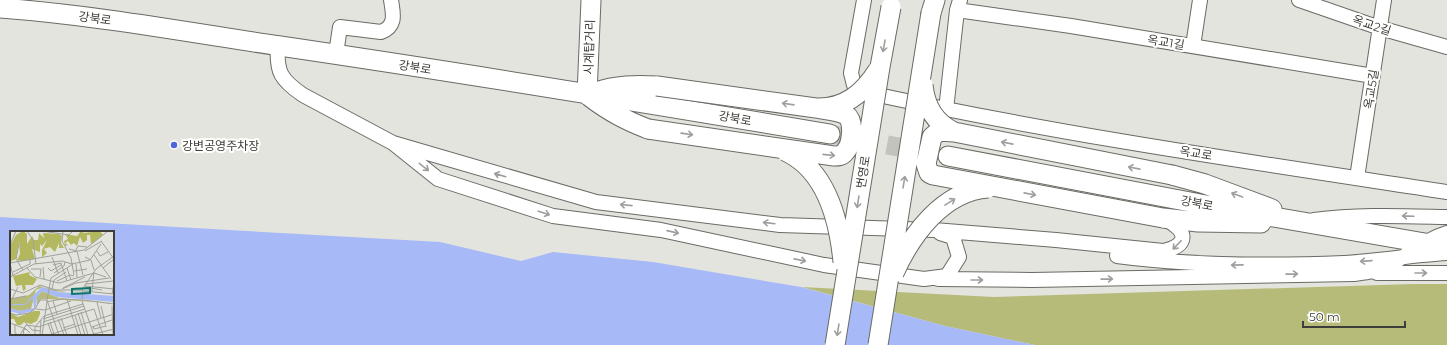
<svg xmlns="http://www.w3.org/2000/svg" width="1447" height="345" font-family="Montserrat,'Noto Sans KR',sans-serif">
	<style>
		.green { fill: #b7bb79 }
		.water { fill: #a7b9f7; fill-rule: evenodd }
		.lines { fill: none; stroke-linecap: round; stroke-linejoin: round }
		.secondary-tunnel { stroke: #c3c3bd; stroke-width: 19; stroke-dasharray: 19 10; stroke-linecap: butt }
		.street-casing { stroke: #6a6b65; stroke-width: 16 }
		.secondary-casing { stroke: #6a6b65; stroke-width: 21 }
		.street { stroke: #fff; stroke-width: 14 }
		.secondary { stroke: #fff; stroke-width: 19 }
		.secondary-bridge-casing { stroke: #6a6b65; stroke-width: 21; stroke-linecap: butt }
		.secondary-bridge { stroke: #fff; stroke-width: 19 }
		.oneway { stroke: #9e9e9c }
		.poi-dot { fill: #5165db; stroke: #fffffe; stroke-width: 1.5 }
		.labels { text-anchor: middle; dominant-baseline: central; stroke-width: 4; stroke-linejoin: round; paint-order: stroke }
		.street-label { font-size: 12px; fill: #3d3d3a; stroke: #fffffe }
		.poi-label { font-size: 12px; fill: #3d3d3a; stroke: #fffffe; text-anchor: start }
		.inset-road { fill: none; stroke: #a1a19c; stroke-width: 1 }
		.view { fill: #0f766e; fill-opacity: 0.15; stroke: #0f766e; stroke-width: 2 }
		.inset-edge { fill: none; stroke: #3d3d3a; stroke-width: 2 }
	</style>
	<rect width="100%" height="100%" fill="#e4e4de"/>
	<!-- green -->
	<path class="green" d="M1412 284H1447V345H1035L945 326 802 287 994 297Z"/>
	<!-- water -->
	<path class="water" d="M0 217 440 242 521 261 553 252 653 262 801 287 945 326 1035 345H0ZM11 232H113V334H11Z"/>
	<g class="lines">
		<!-- secondary-tunnel -->
		<path class="secondary-tunnel" d="M830 134 925 152"/>
		<defs>
			<path id="street" d="M864 0 851 73 854 85 860 91C1054 134 1251 162 1447 192
				M1299 0 1380 28 1447 47
				M957 10 1071 26 1373 76
				M278 46C276 72 281 80 303 95L393 143 438 179 553 216 661 230 824 265 924 279 947 276 959 257 953 237 940 233
				M1193 46 1200 0
				M336 54 340 27 381 32C397 26 393 13 391 0
				M946 110 957 10 960 0
				M393 143 596 202 780 225 934 230 1056 240 1163 251C1189 246 1188 230 1166 220
				M1357 178 1384 0
				M1314 220C1358 214 1402 216 1447 217
				M1117 256C1192 266 1268 266 1344 263 1379 261 1413 255 1447 253
				M1377 273H1447
				M938 279 1032 280 1354 274C1366 272 1377 272 1387 266 1408 256 1424 240 1447 233"/>
			<path id="secondary" d="M0 8C94 15 187 32 280 46 463 73 647 103 830 134
				M931 13 935 0
				M596 92C616 85 636 85 657 86
				M587 95 591 0
				M590 97C610 112 625 120 648 129
				M948 156 1227 209 1447 247
				M1172 175 1205 184 1272 209
				M1163 218 1198 222 1261 223"/>
		</defs>
		<!-- street casing -->
		<use href="#street" class="street-casing"/>
		<!-- secondary casing -->
		<use href="#secondary" class="secondary-casing"/>
		<!-- street -->
		<use href="#street" class="street"/>
		<!-- secondary -->
		<use href="#secondary" class="secondary"/>
		<defs>
			<path id="secondary-bridge" d="M923 85C925 106 935 123 954 132L1172 175
				M657 86 816 108C844 109 863 94 878 70
				M648 129 834 156C838 156 842 156 845 152 852 145 855 121 846 115 838 110 825 110 816 108
				M954 132 939 131 932 137 926 164 929 173 933 175 1163 218
				M785 151C827 170 839 220 843 262
				M894 273C911 235 943 191 988 188
				M835 345 880 67 891 7
				M878 345 931 13"/>
		</defs>
		<!-- secondary-bridge casing -->
		<use href="#secondary-bridge" class="secondary-bridge-casing"/>
		<!-- secondary-bridge -->
		<use href="#secondary-bridge" class="secondary-bridge"/>
	</g>
	<!-- one-way arrows -->
	<defs><path id="oneway-shaft" d="M-6 0H5M1.5-3L5.5 0L1.5 3" fill="none" stroke-width="1.6" stroke-linecap="round" stroke-linejoin="round"/></defs>
	<g class="oneway">
		<use href="#oneway-shaft" transform="translate(884 46) rotate(100)"/>
		<use href="#oneway-shaft" transform="translate(788 104) rotate(-172)"/>
		<use href="#oneway-shaft" transform="translate(687 134) rotate(8)"/>
		<use href="#oneway-shaft" transform="translate(1007 143) rotate(-169)"/>
		<use href="#oneway-shaft" transform="translate(829 155) rotate(6)"/>
		<use href="#oneway-shaft" transform="translate(424 167) rotate(38)"/>
		<use href="#oneway-shaft" transform="translate(1134 168) rotate(-169)"/>
		<use href="#oneway-shaft" transform="translate(500 175) rotate(-164)"/>
		<use href="#oneway-shaft" transform="translate(904 182) rotate(-81)"/>
		<use href="#oneway-shaft" transform="translate(1030 194) rotate(11)"/>
		<use href="#oneway-shaft" transform="translate(1237 195) rotate(-160)"/>
		<use href="#oneway-shaft" transform="translate(858 202) rotate(99)"/>
		<use href="#oneway-shaft" transform="translate(950 202) rotate(-32)"/>
		<use href="#oneway-shaft" transform="translate(626 205) rotate(-174)"/>
		<use href="#oneway-shaft" transform="translate(544 213) rotate(18)"/>
		<use href="#oneway-shaft" transform="translate(1408 216) rotate(-178)"/>
		<use href="#oneway-shaft" transform="translate(769 223) rotate(-173)"/>
		<use href="#oneway-shaft" transform="translate(673 232) rotate(13)"/>
		<use href="#oneway-shaft" transform="translate(1177 245) rotate(134)"/>
		<use href="#oneway-shaft" transform="translate(800 260) rotate(11)"/>
		<use href="#oneway-shaft" transform="translate(1366 261) rotate(176)"/>
		<use href="#oneway-shaft" transform="translate(1237 265) rotate(179)"/>
		<use href="#oneway-shaft" transform="translate(1421 273)"/>
		<use href="#oneway-shaft" transform="translate(1292 274) rotate(-1)"/>
		<use href="#oneway-shaft" transform="translate(1107 279) rotate(-1)"/>
		<use href="#oneway-shaft" transform="translate(977 280)"/>
		<use href="#oneway-shaft" transform="translate(838 330) rotate(99)"/>
	</g>
	<!-- markers -->
	<circle class="poi-dot" cx="174" cy="145" r="4"/>
	<g class="labels">
		<!-- street labels -->
		<g class="street-label">
			<text transform="translate(95 18) rotate(8)">강북로</text>
			<text transform="translate(1372 25) rotate(18)">옥교2길</text>
			<text transform="translate(1166 42) rotate(9)">옥교1길</text>
			<text transform="translate(589 47) rotate(-88)">시계탑거리</text>
			<text transform="translate(415 67) rotate(9)">강북로</text>
			<text transform="translate(1371 89) rotate(-81)">옥교5길</text>
			<text transform="translate(735 118) rotate(10)">강북로</text>
			<text transform="translate(1196 153) rotate(9)">옥교로</text>
			<text transform="translate(863 172) rotate(-81)">번영로</text>
			<text transform="translate(1197 203) rotate(11)">강북로</text>
		</g>
		<!-- poi labels -->
		<g class="poi-label">
			<text x="182" y="145">강변공영주차장</text>
		</g>
	</g>
	<!-- overview -->
	<g transform="translate(10 231)">
		<rect width="104" height="104" fill="#e4e4de"/>
		<path d="M29 55 57 61 41 60 34 56 26 59 21 78 9 80 0 77V68L19 64ZM32 60 49 67 104 72 36 68H31L27 75V66Z" fill="#b7bb79"/>
		<path d="M13 0 17 3V13L22 5 24 9H28L29 2 34 7 33 2 49 3 52 5 51 12 54 17H49V12L45 21 40 16 34 18 37 22 32 26V19L37 9 32 15 30 13V21L22 18 25 28 11 30 7 29 10 23 9 11 6 28 1 30 0 15 6 4ZM71 0H77L72 2H74L90 0 93 4 81 13 80 4H77V9L73 12 70 6 67 15 64 12 61 14 58 10 55 12 58 14 55 15 54 10 58 8 55 3 67 5ZM20 41 19 44 27 48 23 54H15L16 58 13 60 12 54 6 55 3 45ZM24 80H30V83L27 90 21 93 14 91 11 94H7L4 88H0V82L8 86Z" fill="#b3b85e"/>
		<path d="M32 56 48 61 104 65V71L47 66 32 60 27 66 26 76 23 80 10 83 0 80V77L9 80 24 77 23 67 16 73 13 74H3L1 73H0H15Z" fill="#a7b9f7"/>
		<path class="inset-road" d="M17 0 23 9 26 33M32 0 59 4 63 0M53 0 52 10 61 27 64 44M91 10 104 28M9 13 6 28 13 39M0 14 6 0M59 18 67 20 73 44M66 19 68 15 77 16M75 20 92 10M87 20 90 25 98 21M84 24 101 48M42 26 48 42M75 26 81 29 84 39M0 32 74 19 98 0M0 32 3 45M66 33 67 46M43 34 51 32 57 50M33 36 34 48M17 37 25 46 49 52 84 42M38 37 41 40 51 34M57 37 61 49M93 37 104 28M21 38H31L30 46M64 40 77 38M3 41 20 33V29M44 42 54 35 55 31M84 42 96 46M0 46 24 33 52 30 62 33 80 29 91 13M47 50 60 44 64 45M76 53 104 50M75 55 104 58M75 56 92 59M53 57 75 46M0 58 13 62 30 54 46 59H72M42 58 44 49 56 41M52 58 66 52 99 47M74 60 104 63M82 60 84 41M102 63 104 51M0 68 16 65M2 68 8 56M57 68 68 104M37 69 41 47 63 33M37 69 49 104M73 69 104 73M43 70 47 83M36 71 52 68 71 69M87 71 91 87M91 75 96 96M102 75 103 104M26 78 35 79 61 70M84 78 93 104M71 81 78 104M0 82 6 84 19 82 25 78 30 69H37M68 82 75 104M65 84 71 104M34 85 73 73M51 87 57 104M33 88 74 75M48 88 54 104M15 91 22 99 31 100M33 91 75 78M40 91 44 103M0 92 16 98M38 92 42 104M5 93V102L8 104M31 95 84 78M83 95 84 98 96 95M82 96 102 89M53 97 65 93M10 104 16 94 31 96M14 104 13 99 16 98 20 102M25 104V96L34 85M30 104 31 89M32 104 37 71M39 104 104 83M80 104 104 98M84 104 72 70 73 57 86 38 104 25"/>
		<path class="view" d="M80 57V62L62 63V58Z"/>
		<rect width="104" height="104" class="inset-edge"/>
	</g>
	<!-- scale -->
	<path d="M1303 321v6h102v-6" fill="none" stroke="#3d3d3a" stroke-width="2"/>
	<text x="1309" y="321" font-size="12" fill="#3d3d3a" stroke="#fffffe" stroke-width="3" paint-order="stroke">50 m</text>
</svg>
